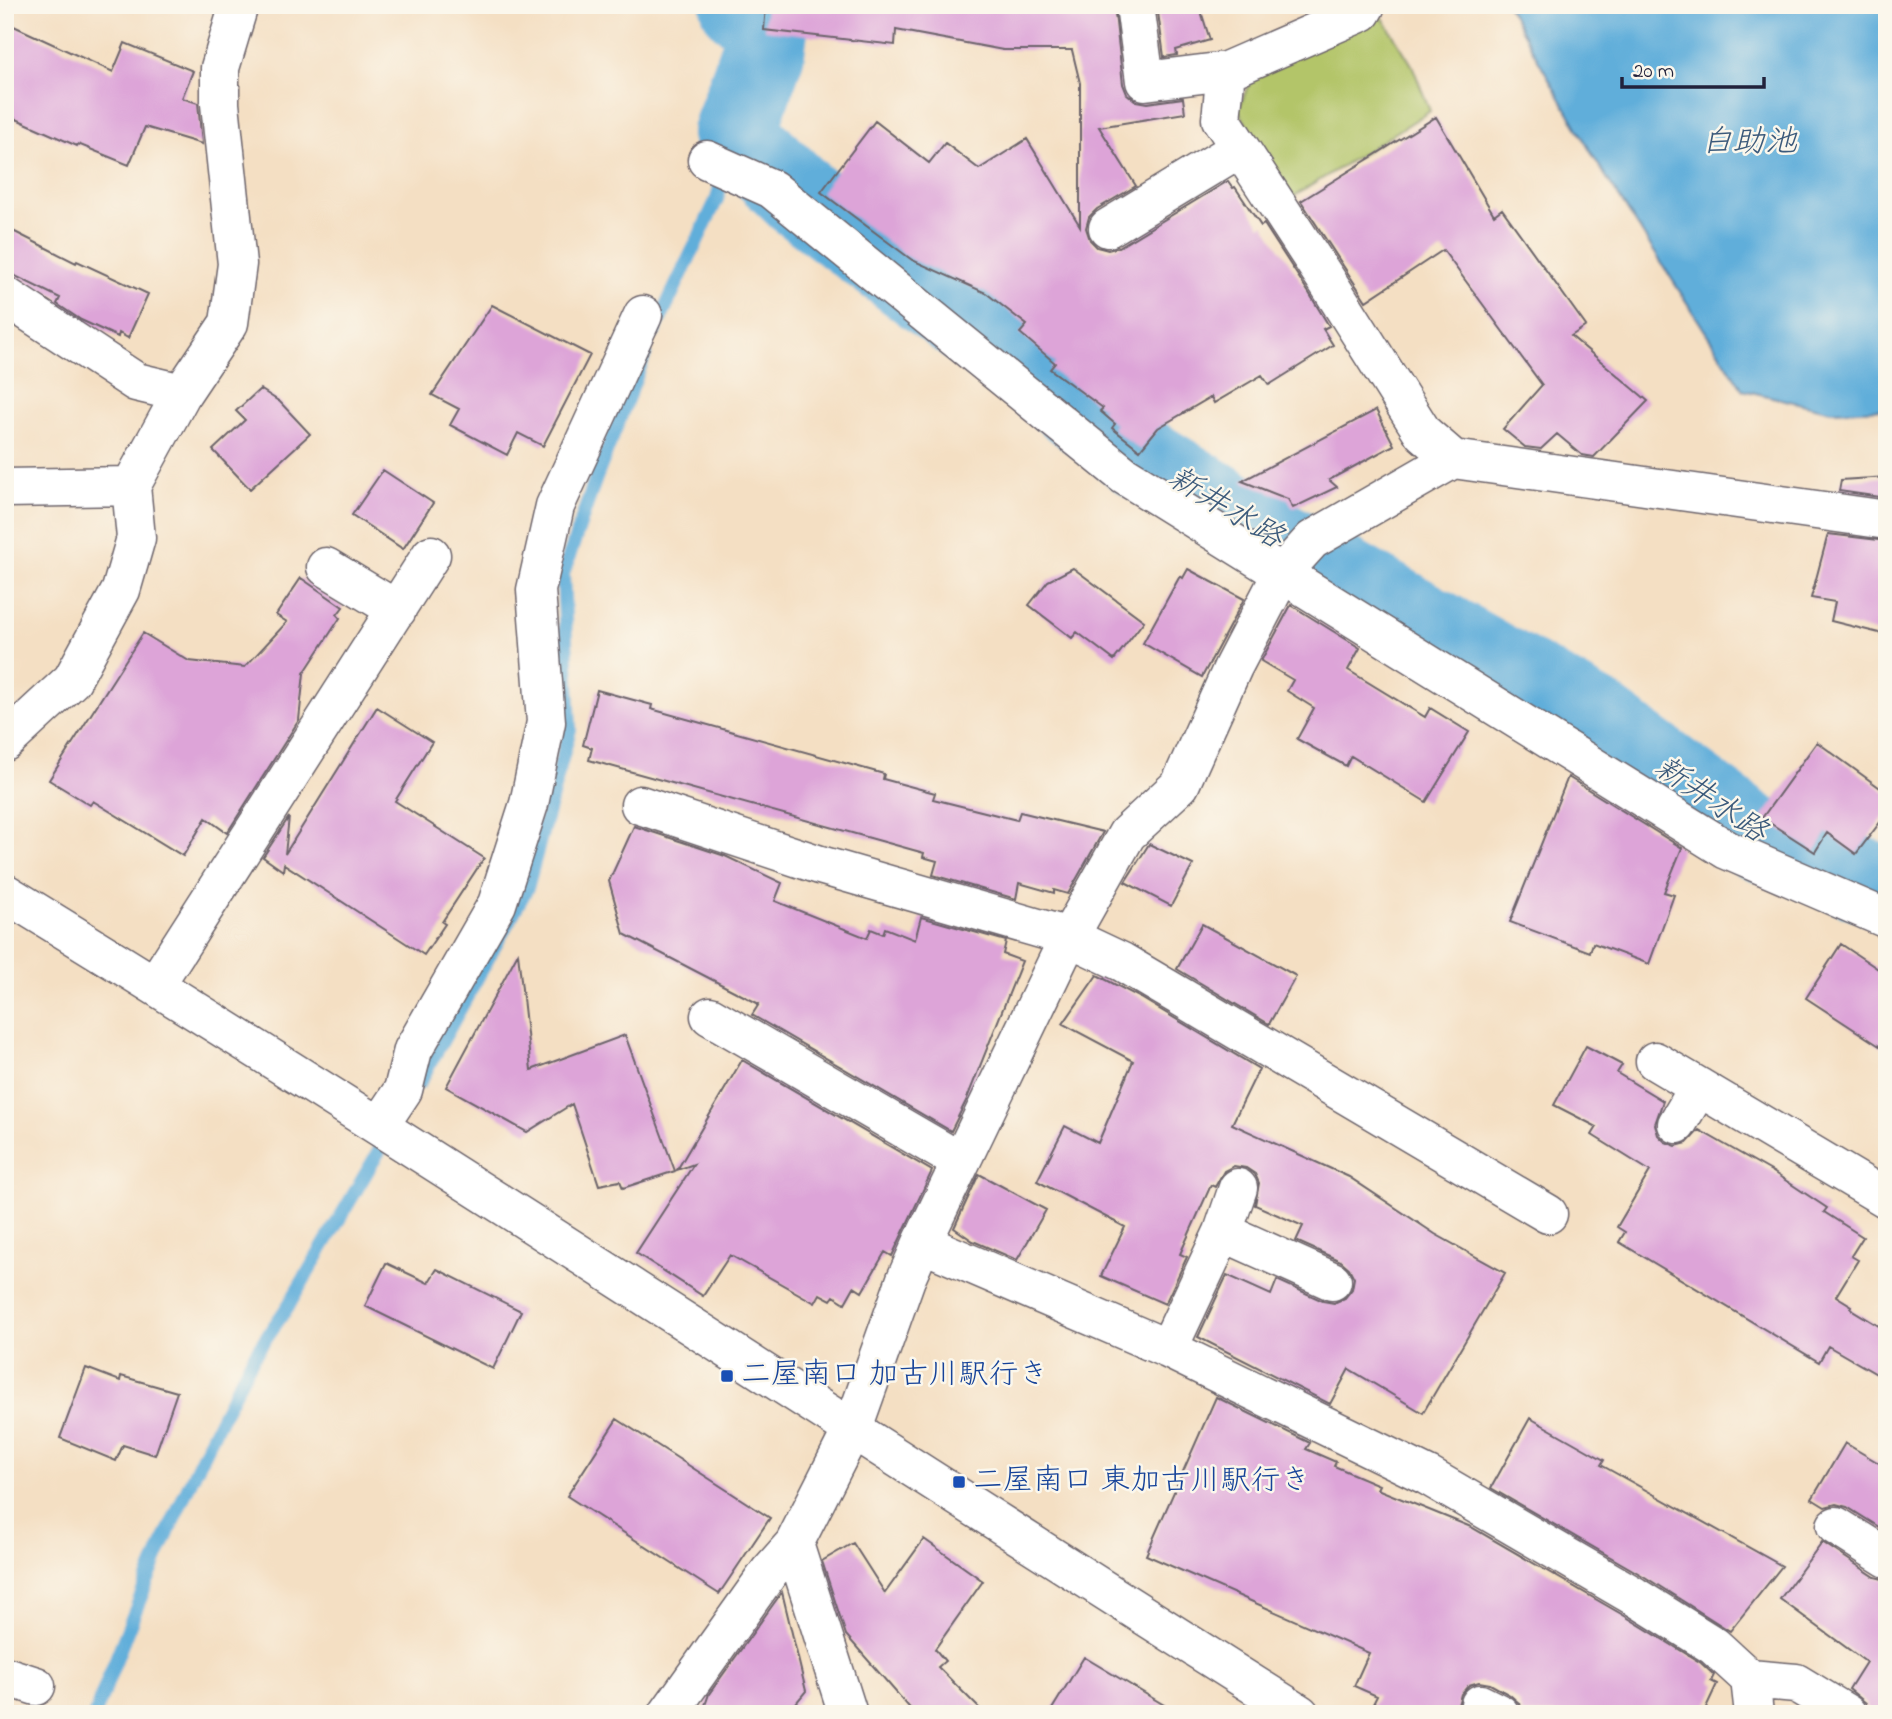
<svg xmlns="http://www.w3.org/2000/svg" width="1892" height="1719" font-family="'Indie Flower','Klee One',sans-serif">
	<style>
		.green { fill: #b3c569; stroke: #6a7452; stroke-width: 2 }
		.water { fill: #60aeda; stroke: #41688a; stroke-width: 2 }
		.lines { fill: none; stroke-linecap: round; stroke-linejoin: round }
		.stream { stroke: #60aeda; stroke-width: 14 }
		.river { stroke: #60aeda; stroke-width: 84 }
		.building { fill: #dda4d8 }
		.minor-casing { stroke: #6c646b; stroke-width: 41 }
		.tertiary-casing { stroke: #6c646b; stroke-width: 41 }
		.minor { stroke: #fff; stroke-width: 38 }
		.tertiary { stroke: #fff; stroke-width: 38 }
		.transit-dot { fill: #1a4fb4; stroke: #fbf7ec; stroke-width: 2.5 }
		.labels { text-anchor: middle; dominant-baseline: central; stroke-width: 5; stroke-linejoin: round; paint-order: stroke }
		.transit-label { font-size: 30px; fill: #164399; stroke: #fbf7ec; text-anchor: start }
		.water-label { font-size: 32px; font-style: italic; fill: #3b5a7b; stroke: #fbf7ec }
	</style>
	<rect width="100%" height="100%" fill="#fbf7ec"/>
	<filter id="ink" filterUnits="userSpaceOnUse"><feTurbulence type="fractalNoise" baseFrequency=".0143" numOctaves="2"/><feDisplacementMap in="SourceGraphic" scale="14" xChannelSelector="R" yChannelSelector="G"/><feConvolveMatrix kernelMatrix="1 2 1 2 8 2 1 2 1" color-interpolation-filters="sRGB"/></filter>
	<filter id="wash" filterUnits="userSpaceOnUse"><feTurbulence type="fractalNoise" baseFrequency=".00686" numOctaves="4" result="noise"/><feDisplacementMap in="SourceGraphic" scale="28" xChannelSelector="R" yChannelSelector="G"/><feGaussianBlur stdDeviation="1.57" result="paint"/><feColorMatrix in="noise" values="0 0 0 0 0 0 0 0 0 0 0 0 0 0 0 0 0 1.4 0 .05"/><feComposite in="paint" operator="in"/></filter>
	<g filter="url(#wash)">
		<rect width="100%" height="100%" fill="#f4dfc3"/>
		<!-- green -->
		<path class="green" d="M1381 15 1412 65 1430 111 1291 198 1238 110 1254 71Z"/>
		<!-- water -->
		<path class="water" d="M1507 5H1887V409L1831 411 1743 390 1596 161Z"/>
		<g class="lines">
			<!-- stream -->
			<path class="stream" d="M654 332 717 199 734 133
				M419 1083 527 888 570 729 563 574 596 478 645 354
				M95 1714C140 1595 188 1477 249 1365 260 1343 277 1324 290 1303 323 1247 356 1190 389 1134"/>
			<!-- river -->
			<path class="river" d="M742 5 767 22 763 52 734 133 800 197 1015 359 1140 457 1282 544 1594 720 1753 836 1887 889"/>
		</g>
		<g id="blocks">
			<!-- building -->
			<path class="building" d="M766 5H1114L1123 84 1127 94 1136 101 1147 103 1183 98 1185 113 1099 127 1136 186 1097 209 1089 217 1086 228 1090 240 1097 247 1108 250 1119 247 1228 181 1233 188 1235 187 1261 226 1264 224 1309 293 1329 326 1323 329 1333 345 1269 385 1262 375 1214 403 1211 397 1158 428 1140 450 1112 428 1115 424 1100 411 1103 408 1050 369 1055 363 1020 333 1027 325 986 293 912 260 821 192 875 121 929 163 945 143 979 169 1027 139 1080 226V83L1072 50H1003L896 30 895 45 764 30Z
				M1157 5H1199L1210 40 1176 50 1177 55 1164 57Z
				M5 22 113 72 125 43 193 71 182 98 198 103 202 144 145 127 129 165 78 144 77 146 5 114Z
				M1436 117 1494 215 1502 209 1586 326 1571 336 1648 401 1594 457 1582 455 1557 434 1541 449 1525 447 1503 429 1542 385 1443 250 1366 301 1301 201Z
				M5 227 76 263 77 261 148 294 128 338 119 333 118 337 81 320 57 304 60 298 5 271Z
				M492 305 590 355 543 446 518 433 507 455 450 425 459 409 432 395Z
				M260 389 280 402 310 434 250 489 213 450 245 420 236 411Z
				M1376 410 1394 445 1329 480 1337 487 1293 508 1288 499 1242 481Z
				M383 470 433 503 403 549 352 515Z
				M1887 477V498L1839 491 1841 480Z
				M1828 534 1887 541V635L1831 621 1835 602 1811 598Z
				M1073 568 1144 621 1114 660 1077 632 1072 638 1029 605 1048 581Z
				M1188 569 1244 599 1202 677 1143 643 1180 576 1183 578Z
				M301 578 343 607 337 615 340 618 304 673 299 720 227 833 206 818 183 856 93 801 90 805 49 780 143 633 189 661 245 667 287 622 276 615Z
				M1291 605 1360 648 1348 670 1425 717 1430 708 1469 732 1426 802 1351 756 1346 766 1297 739 1314 708 1287 691 1293 680 1261 661Z
				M597 690 652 705 651 709 884 774 883 779 935 793 933 799 1017 820 1020 812 1103 832 1068 894 1054 890V893L1019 883 1016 899 933 875 937 861 923 857 924 853 589 760 592 748 583 745Z
				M377 707 432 742 395 801 484 858 442 922 445 924 424 955 284 864 283 871 263 857 289 817 285 854Z
				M1817 742 1887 793V813L1856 854 1827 833 1815 852 1762 818Z
				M1568 777 1682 848 1664 892 1674 895 1649 964 1593 943 1590 952 1510 922Z
				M634 826 725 856 782 883 775 901 867 938 871 929 883 934 885 928 915 940 921 917 1006 941 1003 954 1022 961 966 1101 951 1131 752 1015 759 1004 624 934 609 881Z
				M1149 844 1193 865 1171 906 1125 882Z
				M1202 924 1296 976 1269 1024 1177 969Z
				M1841 944 1887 975V1051L1806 998Z
				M518 953 531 1070 625 1035 675 1171 623 1188 620 1181 599 1185 572 1104 527 1132 446 1087Z
				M1097 975 1141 998 1259 1069 1232 1124 1349 1177 1435 1234 1505 1273 1423 1413 1349 1369 1330 1404 1198 1337 1227 1275 1271 1295 1277 1280 1323 1301 1334 1303 1345 1298 1352 1289 1354 1278 1349 1268 1341 1261 1296 1241 1303 1226 1255 1205 1259 1183 1255 1174 1246 1168 1234 1166 1224 1171 1215 1187 1211 1185 1180 1254 1187 1257 1165 1304 1101 1276 1125 1227 1037 1181 1065 1126 1098 1143 1133 1061 1063 1024Z
				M1586 1046 1622 1065 1617 1073 1663 1101 1655 1124 1658 1135 1665 1142 1676 1146 1687 1143 1699 1130 1773 1172 1827 1208 1824 1212 1863 1237 1851 1256 1858 1260 1836 1296 1852 1306 1851 1309 1887 1331V1380L1828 1346 1819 1362 1619 1242 1625 1232 1617 1227 1650 1171 1592 1135 1597 1127 1554 1105Z
				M742 1060 932 1171 892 1256 885 1252 862 1292 854 1287 845 1303 834 1296 831 1300 820 1294 815 1303 730 1255 703 1296 636 1253 694 1164 677 1170Z
				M979 1174 1046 1210 1017 1260 973 1241 954 1228Z
				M386 1263 428 1283 437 1269 521 1311 493 1369 365 1306Z
				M86 1368 120 1381 121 1376 177 1392 155 1455 123 1445 116 1461 60 1438Z
				M1216 1397 1310 1443 1306 1449 1336 1462 1334 1466 1379 1485 1377 1489 1471 1527 1623 1615 1701 1663 1714 1675 1711 1681 1717 1684 1703 1714H1522L1519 1703 1510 1695 1490 1684 1479 1682 1469 1685 1461 1694 1458 1705 1461 1714H1368L1377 1696 1354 1686 1369 1653 1146 1555Z
				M1530 1418 1604 1460 1601 1465 1782 1566 1730 1631 1645 1577 1491 1488Z
				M617 1419 770 1518 719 1594 567 1496Z
				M1845 1443 1887 1468V1532L1847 1507 1836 1504 1825 1507 1812 1499Z
				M924 1539 983 1581 935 1649 945 1661 938 1667 985 1714H915L846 1635 822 1561 853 1543 885 1593Z
				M1822 1542 1875 1577 1887 1580V1714H1869L1866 1703 1849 1689 1866 1662 1780 1599Z
				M782 1592 806 1691 787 1714H702L709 1694Z
				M1084 1657 1179 1714H1049Z"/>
		</g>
	</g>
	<g filter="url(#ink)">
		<use href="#blocks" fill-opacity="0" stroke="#6c646b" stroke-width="2"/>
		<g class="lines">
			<defs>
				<path id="minor" d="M1135 5 1145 81 1226 71
					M1366 5 1362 12 1226 71 1221 119 1327 281 1423 433 1453 459
					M707 160 772 189 1124 475 1727 850 1887 919
					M1108 228 1240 148
					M5 296 136 382 182 393
					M5 488 131 486
					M326 567 397 610
					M5 742 72 680 121 590 136 538 131 486 182 393 229 323 237 264 220 104V68L239 5
					M640 805 820 865 1069 937 1122 962 1548 1214
					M155 985 431 555
					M710 1016 961 1162
					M1655 1061 1887 1199
					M1677 1124 1699 1087
					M379 1126 403 1090 413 1050 497 904 529 804 546 722 536 590 555 506 643 315
					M1223 1232 1332 1281
					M922 1243 1168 1349 1428 1476 1634 1596 1714 1646 1750 1679 1796 1683 1847 1714
					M1168 1349 1223 1232 1238 1188
					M1836 1526 1887 1558
					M5 1676 36 1686
					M1750 1679 1754 1714
					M1480 1704 1500 1714
					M668 1714 770 1571 794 1544
					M848 1714 794 1544 853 1428 906 1279 922 1243 1069 937 1127 834 1180 785 1233 667 1282 573 1312 540 1453 459 1887 520"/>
				<path id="tertiary" d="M5 893C441 1160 867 1442 1300 1714"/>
			</defs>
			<!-- minor casing -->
			<use href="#minor" class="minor-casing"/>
			<!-- tertiary casing -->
			<use href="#tertiary" class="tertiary-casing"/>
			<!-- minor -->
			<use href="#minor" class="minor"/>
			<!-- tertiary -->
			<use href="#tertiary" class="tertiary"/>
		</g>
	</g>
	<!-- markers -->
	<g class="transit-dot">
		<rect x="720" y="1369" width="14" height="14" rx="3.5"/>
		<rect x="952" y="1475" width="14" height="14" rx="3.5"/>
	</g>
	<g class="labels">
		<!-- transit labels -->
		<g class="transit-label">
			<text x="741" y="1376">二屋南口 加古川駅行き</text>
			<text x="973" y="1482">二屋南口 東加古川駅行き</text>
		</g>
		<!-- water labels -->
		<g class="water-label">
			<text x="1749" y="143">白助池</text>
			<text transform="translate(1225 509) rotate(31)">新井水路</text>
			<text transform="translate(1710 801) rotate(34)">新井水路</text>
		</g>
	</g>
	<!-- margin -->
	<rect width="1892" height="1719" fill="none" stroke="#fbf7ec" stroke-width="28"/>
	<!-- scale -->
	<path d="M1622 77v10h142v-10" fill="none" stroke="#22223b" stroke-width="3.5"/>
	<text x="1633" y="77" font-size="21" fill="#22223b" stroke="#fbf7ec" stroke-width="5" paint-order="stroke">20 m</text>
</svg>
